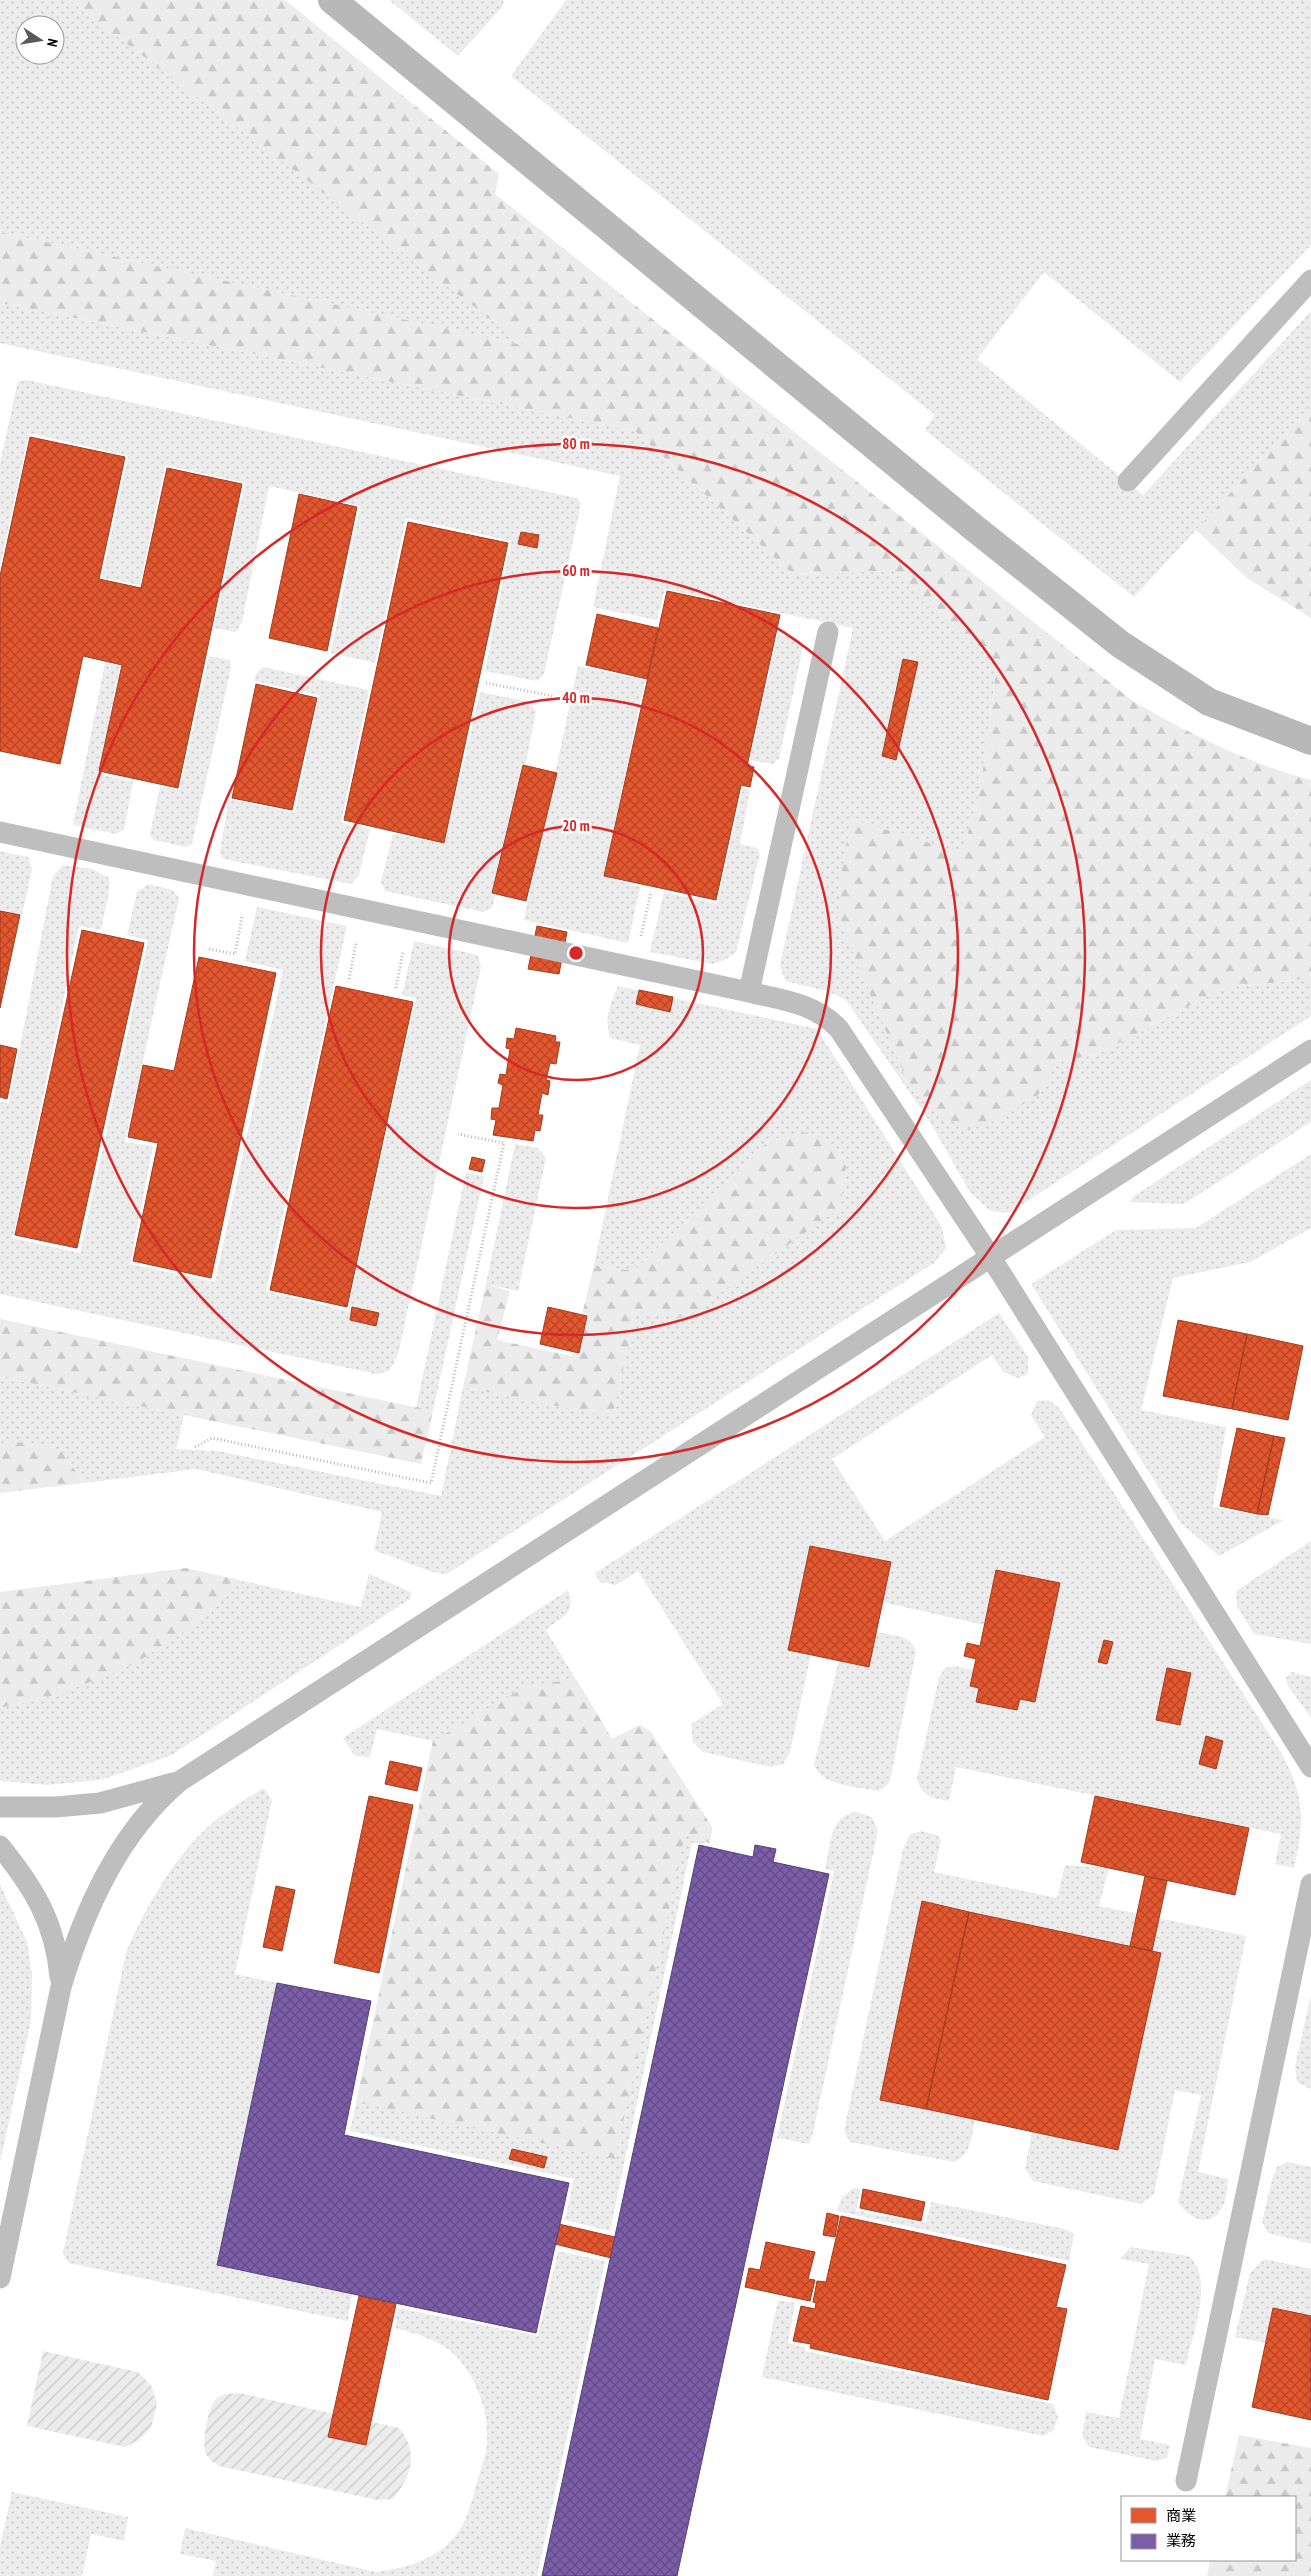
<svg xmlns="http://www.w3.org/2000/svg" width="1311" height="2576" font-family="'PT Sans Narrow','Noto Sans JP',sans-serif">
	<style>
		.grass { fill: url(#grass-dots); fill-rule: evenodd }
		.forest { fill: url(#forest-firs) }
		.garden { fill: url(#garden-furrows) }
		.shops { fill: url(#shops-cross-hatch); stroke: #a03d20 }
		.offices { fill: url(#offices-cross-hatch); stroke: #564275 }
		.lines { fill: none; stroke-linecap: round; stroke-linejoin: round }
		.path { stroke: #b9b9b9; stroke-width: 3; stroke-dasharray: 1 2.5; stroke-linecap: butt }
		.lane { stroke: #bebebe; stroke-width: 21 }
		.secondary { stroke: #b8b8b8; stroke-width: 28 }
		.ring { fill: none; stroke: #d62828; stroke-width: 2.5 }
		.centre { fill: #d62828; stroke: #fff; stroke-width: 2.5 }
		.ring-label { font-size: 15px; text-anchor: middle; font-weight: bold; fill: #d62828; stroke: #fff; stroke-width: 5; stroke-linejoin: round; paint-order: stroke }
	</style>
	<defs>
		<pattern id="grass-dots" width="8" height="8" patternUnits="userSpaceOnUse" patternTransform="scale(1.25)"><rect width="8" height="8" fill="#ececec"/><path d="M2 2h.1M6 6h.1" fill="none" stroke="#c9c9c9" stroke-width="1.8" stroke-linecap="round"/></pattern>
		<pattern id="forest-firs" width="22" height="20" patternUnits="userSpaceOnUse" patternTransform="scale(1.25)"><rect width="22" height="20" fill="#ececec"/><path d="M5 1l3.5 6h-7zM16 11l3.5 6h-7z" fill="#c9c9c9"/></pattern>
		<pattern id="garden-furrows" width="10" height="10" patternUnits="userSpaceOnUse" patternTransform="scale(1.25)"><rect width="10" height="10" fill="#ececec"/><path d="M-1 1l2-2M0 10L10 0M9 11l2-2" fill="none" stroke="#c9c9c9"/></pattern>
		<pattern id="shops-cross-hatch" width="8" height="8" patternUnits="userSpaceOnUse" patternTransform="scale(1.25)"><rect width="8" height="8" fill="#e4572e"/><path d="M0 0l8 8M0 8l8-8" fill="none" stroke="#b64625"/></pattern>
		<pattern id="offices-cross-hatch" width="8" height="8" patternUnits="userSpaceOnUse" patternTransform="scale(1.25)"><rect width="8" height="8" fill="#7b5ea7"/><path d="M0 0l8 8M0 8l8-8" fill="none" stroke="#624b86"/></pattern>
	</defs>
	<rect width="100%" height="100%" fill="#fff"/>
	<!-- grass -->
	<path class="grass" d="M0 0H69L528 347 0 232ZM25 25H55V55H25Z
		M389 0H504L502 7 458 56Z
		M566 0H1311V245L1180 382 1044 272 977 359 1143 495 1311 311V406L1134 597 925 430 935 415 511 76Z
		M0 303 635 431 793 574 896 571 997 665 980 791 962 854 851 819 1038 1095 1058 1062 1098 1054 1221 989 1311 978V1016L1009 1213 990 1211 970 1192 930 1122 846 1000 830 992 785 981 780 965 853 628 665 589 657 620 593 607 620 476 0 343Z
		M27 380 577 498 581 504 544 674 537 681 485 671 511 541 406 518 375 663 331 653 360 506 269 486 242 622 236 632 214 628 245 483 165 465 140 585 102 578 128 456 29 433 0 567V463L18 381Z
		M778 634 800 641 803 647 779 759 772 764 750 760Z
		M209 656 230 660 231 668 192 844 186 847 153 840 150 834 160 787 180 789Z
		M105 663 120 666 99 774 133 782 124 830 116 834 73 825Z
		M578 666 645 680 604 876 640 887 628 943 524 920Z
		M263 667 369 690 341 823 370 829 359 875 351 884 223 859 220 851 229 799 295 813 319 695 254 681 256 674Z
		M480 692 530 702 536 711 526 763 522 764 491 895 495 896 492 908 483 912 385 891 381 882 393 834 445 844Z
		M743 788 750 790 740 844 757 848 760 854 736 952 725 960 713 964 650 952 664 892 717 904Z
		M0 851 28 857 32 869 22 915 0 911Z
		M63 865 93 869 109 878V892L101 930 79 926 13 1238 80 1253 148 940 127 935 137 892 148 884 173 890 179 898 125 1142 153 1146 130 1264 215 1282 283 970 245 961 257 907 347 926 266 1291 348 1311 416 998 402 995 414 941 478 955 481 967 398 1355 389 1371 376 1374 0 1294V1102L9 1103 53 876Z
		M618 986 817 1029 942 1227 946 1248 934 1263 447 1574 432 1572 374 1550 382 1512 196 1469 84 1483 61 1450 28 1442 0 1443V1377L184 1415 176 1449 218 1451 441 1496 463 1387 612 1416 636 1312 771 1139 634 1271 594 1265 640 1045 610 1038C604 1018 610 1005 618 986Z
		M1311 1080V1122L1184 1204 1130 1202 1134 1196Z
		M515 1144 538 1148 546 1158 518 1291 486 1284Z
		M1311 1154V1228L1250 1262 1173 1278 1141 1410 1226 1427 1213 1507 1284 1520 1219 1556 1181 1523 1031 1284 1116 1230 1196 1228Z
		M466 1172 484 1176 433 1411 416 1408Z
		M999 1313 1028 1357V1374L1018 1378 1003 1372 992 1355 832 1459 885 1541 1045 1437 1031 1415 1037 1401 1049 1400 1060 1409 1282 1754C1305 1799 1305 1819 1294 1868L1275 1864 1281 1834 956 1767 949 1801C932 1798 922 1797 917 1779L939 1677 945 1668 955 1666 973 1670 970 1686 979 1688 976 1702 1017 1710 1059 1583 996 1570 984 1625 882 1602 890 1562 810 1546 788 1650 811 1654 790 1752 783 1764 771 1767 703 1752 693 1742 691 1724 723 1704 638 1571 616 1585 600 1582 595 1573Z
		M1311 1541V1644L1254 1634 1237 1606 1236 1591Z
		M369 1574 411 1592 410 1599 170 1756 101 1780 47 1785 0 1781V1708L61 1694 191 1627 243 1581 361 1607Z
		M568 1590C576 1616 563 1615 546 1630L612 1739 640 1725 651 1732 712 1827 710 1843H692L610 2231 565 2220 574 2179 350 2131 433 1741 377 1729 370 1757 355 1756 343 1738Z
		M877 1632C891 1635 912 1635 916 1651L890 1781 885 1787 878 1791C857 1786 821 1787 814 1764L839 1660 869 1666Z
		M1292 1672 1311 1677V1718L1288 1686 1286 1678Z
		M264 1788 272 1800 235 1974 277 1983 218 2265 352 2294 348 2321 69 2263 63 2253 126 1952C149 1901 177 1850 222 1815 235 1805 250 1797 264 1788Z
		M856 1812 872 1817 878 1831 812 2137 809 2144 777 2138 834 1871 825 1869C831 1846 829 1816 856 1812Z
		M921 1831 937 1835 941 1840 934 1872 1057 1898 1065 1865 1109 1868 1099 1906 1246 1936 1198 2172 1228 2179C1227 2187 1227 2199 1223 2206 1211 2230 1189 2219 1178 2202L1201 2095 1175 2090 1154 2194 1141 2204 1033 2181 1025 2168 1032 2132 1118 2150 1160 1953 923 1902 880 2099 975 2120C971 2137 972 2154 954 2162L850 2142 844 2131 903 1849 910 1834Z
		M0 1884 27 1942 32 1975 31 2021 0 2162Z
		M1311 1995V2089L1297 2082 1295 2066Z
		M1287 2162 1311 2167V2244L1268 2233 1262 2222 1272 2179 1277 2167Z
		M853 2188 861 2189 856 2211 926 2223 931 2202 1065 2229 1074 2234 1069 2261 837 2211 841 2199Z
		M1131 2247 1189 2256C1215 2278 1192 2336 1186 2365L1155 2359 1140 2439 1170 2445 1167 2458 1156 2461 1089 2447 1082 2436 1086 2412 1119 2418 1149 2264 1120 2259Z
		M558 2251 605 2261 537 2576H213L216 2561 180 2554 185 2528 376 2572C405 2568 434 2561 454 2537 467 2522 471 2504 476 2485 480 2471 487 2455 487 2441 489 2411 476 2376 454 2354 439 2340 414 2333 395 2328L398 2308 538 2336Z
		M1264 2259 1311 2269V2316L1273 2308 1266 2343 1235 2337 1250 2273Z
		M778 2300 795 2303 788 2343 805 2347V2351L1053 2404 1058 2417 1054 2430 1043 2436 762 2377Z
		M12 2492 128 2517 124 2541 91 2534 82 2576H0V2547Z"/>
	<!-- forest -->
	<path class="forest" d="M69 0H285L499 174 495 194 1133 701C1190 734 1247 763 1311 780V978L1221 989 1098 1054 1058 1062 1038 1095 1002 1117 969 1130 943 1117 911 1090 838 918 840 880 851 819 962 853 980 791 997 665 896 571 793 574 635 431 0 303V232L526 346Z
		M1311 406V618L1248 579 1196 530Z
		M809 1132 832 1146 846 1166 840 1208 685 1318 636 1312 612 1417 463 1387 486 1284 510 1291 497 1340 572 1356 594 1265 634 1271 771 1139Z
		M0 1319 433 1411 421 1464 0 1377Z
		M28 1442 61 1450 84 1483 0 1493V1443Z
		M186 1568 243 1581 191 1627 136 1663 61 1694 0 1708V1592Z
		M577 1680 612 1739 640 1725 651 1732 712 1827 710 1843 685 1835 615 2159 356 2102 433 1741 530 1684Z
		M1239 2435 1311 2448V2576H1207L1210 2560H1295V2497H1225Z"/>
	<!-- garden -->
	<path class="garden" d="M43 2351 138 2372 151 2385 157 2403 151 2428 139 2440 125 2447 27 2426Z
		M239 2393 399 2428C419 2452 412 2476 393 2499L377 2500 219 2466C213 2462 208 2459 205 2452 202 2442 208 2406 216 2399 222 2393 231 2394 239 2393Z"/>
	<!-- shops -->
	<path class="shops" d="M30 437 125 457 99 579 141 588 167 468 242 484 178 788 99 771 122 665 83 656 60 764 0 751V576Z
		M299 494 357 507 327 651 269 638Z
		M408 522 508 543 444 843 344 820Z
		M521 532 539 535 537 548 518 544Z
		M667 591 780 615 747 766 754 767 750 787 741 785 716 900 604 876Z
		M597 614 658 628 647 679 586 665Z
		M903 659 918 662 896 760 882 756Z
		M256 684 317 698 292 810 232 798Z
		M523 765 557 773 526 901 492 893Z
		M0 911 20 915 0 1008Z
		M537 926 567 932 559 974 528 969Z
		M82 930 144 943 77 1248 15 1235Z
		M199 957 276 973 211 1278 133 1261 158 1143 128 1137 143 1065 174 1071Z
		M336 986 413 1002 347 1307 270 1290Z
		M639 990 673 997 670 1012 636 1004Z
		M516 1028 556 1036 555 1042H560L556 1064 550 1063 546 1080 550 1081 548 1095 542 1093 538 1115H543L540 1131 535 1130 533 1141 493 1135 496 1120 491 1119 492 1108H499L503 1085 498 1083 500 1074 506 1075 510 1049 506 1048 507 1038 514 1039Z
		M0 1045 17 1049 7 1099 0 1097Z
		M472 1157 485 1160 482 1172 469 1169Z
		M352 1307 379 1313 376 1326 350 1320Z
		M548 1307 587 1316 579 1353 540 1344Z
		M1178 1320 1247 1334 1232 1409 1163 1396Z
		M1247 1334 1303 1346 1288 1420 1232 1409Z
		M1237 1428 1274 1436 1257 1514 1220 1506Z
		M1274 1436 1285 1438 1268 1515 1257 1514Z
		M810 1546 891 1562 869 1667 788 1650Z
		M996 1570 1060 1583 1035 1702 1020 1699 1017 1710 976 1702 979 1688 970 1686 976 1659 964 1656 967 1643 980 1646Z
		M1104 1640 1113 1642 1107 1664 1098 1662Z
		M1167 1668 1191 1673 1180 1725 1156 1720Z
		M1206 1736 1223 1741 1216 1769 1199 1764Z
		M390 1761 422 1768 417 1791 385 1784Z
		M369 1796 413 1805 379 1973 334 1963Z
		M1095 1796 1249 1828 1235 1895 1081 1862Z
		M1145 1876 1167 1881 1152 1951 1130 1946Z
		M276 1886 295 1890 282 1951 263 1947Z
		M922 1901 969 1912 926 2109 880 2100Z
		M969 1912 1161 1953 1118 2150 926 2109Z
		M512 2149 547 2157 544 2168 509 2159Z
		M863 2189 925 2202 921 2221 860 2208Z
		M827 2213 839 2216 835 2237 823 2235Z
		M841 2216 1066 2265 1056 2307 1067 2309 1048 2400 810 2348 811 2344 793 2341 801 2306 815 2309 816 2303 813 2302 817 2281 826 2282Z
		M559 2224 615 2237 611 2258 555 2244Z
		M766 2242 815 2252 808 2279 815 2280 810 2301 745 2287 749 2268 760 2270Z
		M359 2296 396 2304 366 2445 328 2437Z
		M1273 2308 1311 2316V2420L1252 2407Z"/>
	<!-- offices -->
	<path class="offices" d="M699 1845 753 1857 755 1845 776 1849 773 1862 829 1874 677 2576H542Z
		M277 1983 371 2001 344 2135 569 2183 536 2333 217 2265Z"/>
	<g class="lines">
		<!-- path -->
		<path class="path" d="M486 683 553 696
			M641 936 651 892
			M209 949 235 954 242 916
			M349 979 356 943
			M396 988 403 952
			M195 1447 212 1438 431 1483 504 1143 458 1134"/>
		<!-- lane -->
		<path class="lane" d="M1128 481 1311 280
			M0 832 749 992C782 1000 815 1003 839 1029L990 1256 1311 1767
			M749 992 828 632
			M0 1807H56L100 1803 173 1783
			M0 1846C34 1888 55 1922 60 1977
			M0 2278 61 1987C84 1911 118 1833 180 1781L1311 1050
			M1186 2481 1311 1884"/>
		<!-- secondary -->
		<path class="secondary" d="M332 0 973 527 1120 644 1209 702 1311 741"/>
	</g>
	<!-- distance rings -->
	<g class="ring">
		<circle cx="576" cy="953" r="127"/>
		<circle cx="576" cy="953" r="255"/>
		<circle cx="576" cy="953" r="382"/>
		<circle cx="576" cy="953" r="509"/>
	</g>
	<circle cx="576" cy="953" r="8" class="centre"/>
	<g class="ring-label">
		<text x="576" y="449">80 m</text>
		<text x="576" y="576">60 m</text>
		<text x="576" y="703">40 m</text>
		<text x="576" y="831">20 m</text>
	</g>
	<!-- legend -->
	<rect x="1121" y="2496" width="175" height="65" fill="#ffffff" stroke="#999999"/>
	<rect x="1131" y="2508" width="25" height="15" fill="#e4572e" stroke="#999999"/>
	<text x="1166" y="2521" font-size="15" fill="#000000">商業</text>
	<rect x="1131" y="2534" width="25" height="15" fill="#7b5ea7" stroke="#999999"/>
	<text x="1166" y="2546" font-size="15" fill="#000000">業務</text>
	<!-- north arrow -->
	<g transform="translate(40 40) rotate(102)"><circle r="24" fill="#ffffff" stroke="#999999"/>
	<path d="M0-4L9 19L0 12L-9 19Z" fill="#595959"/>
	<text y="-8" font-size="14" font-weight="bold" text-anchor="middle" fill="#000000">N</text>
	</g>
</svg>
